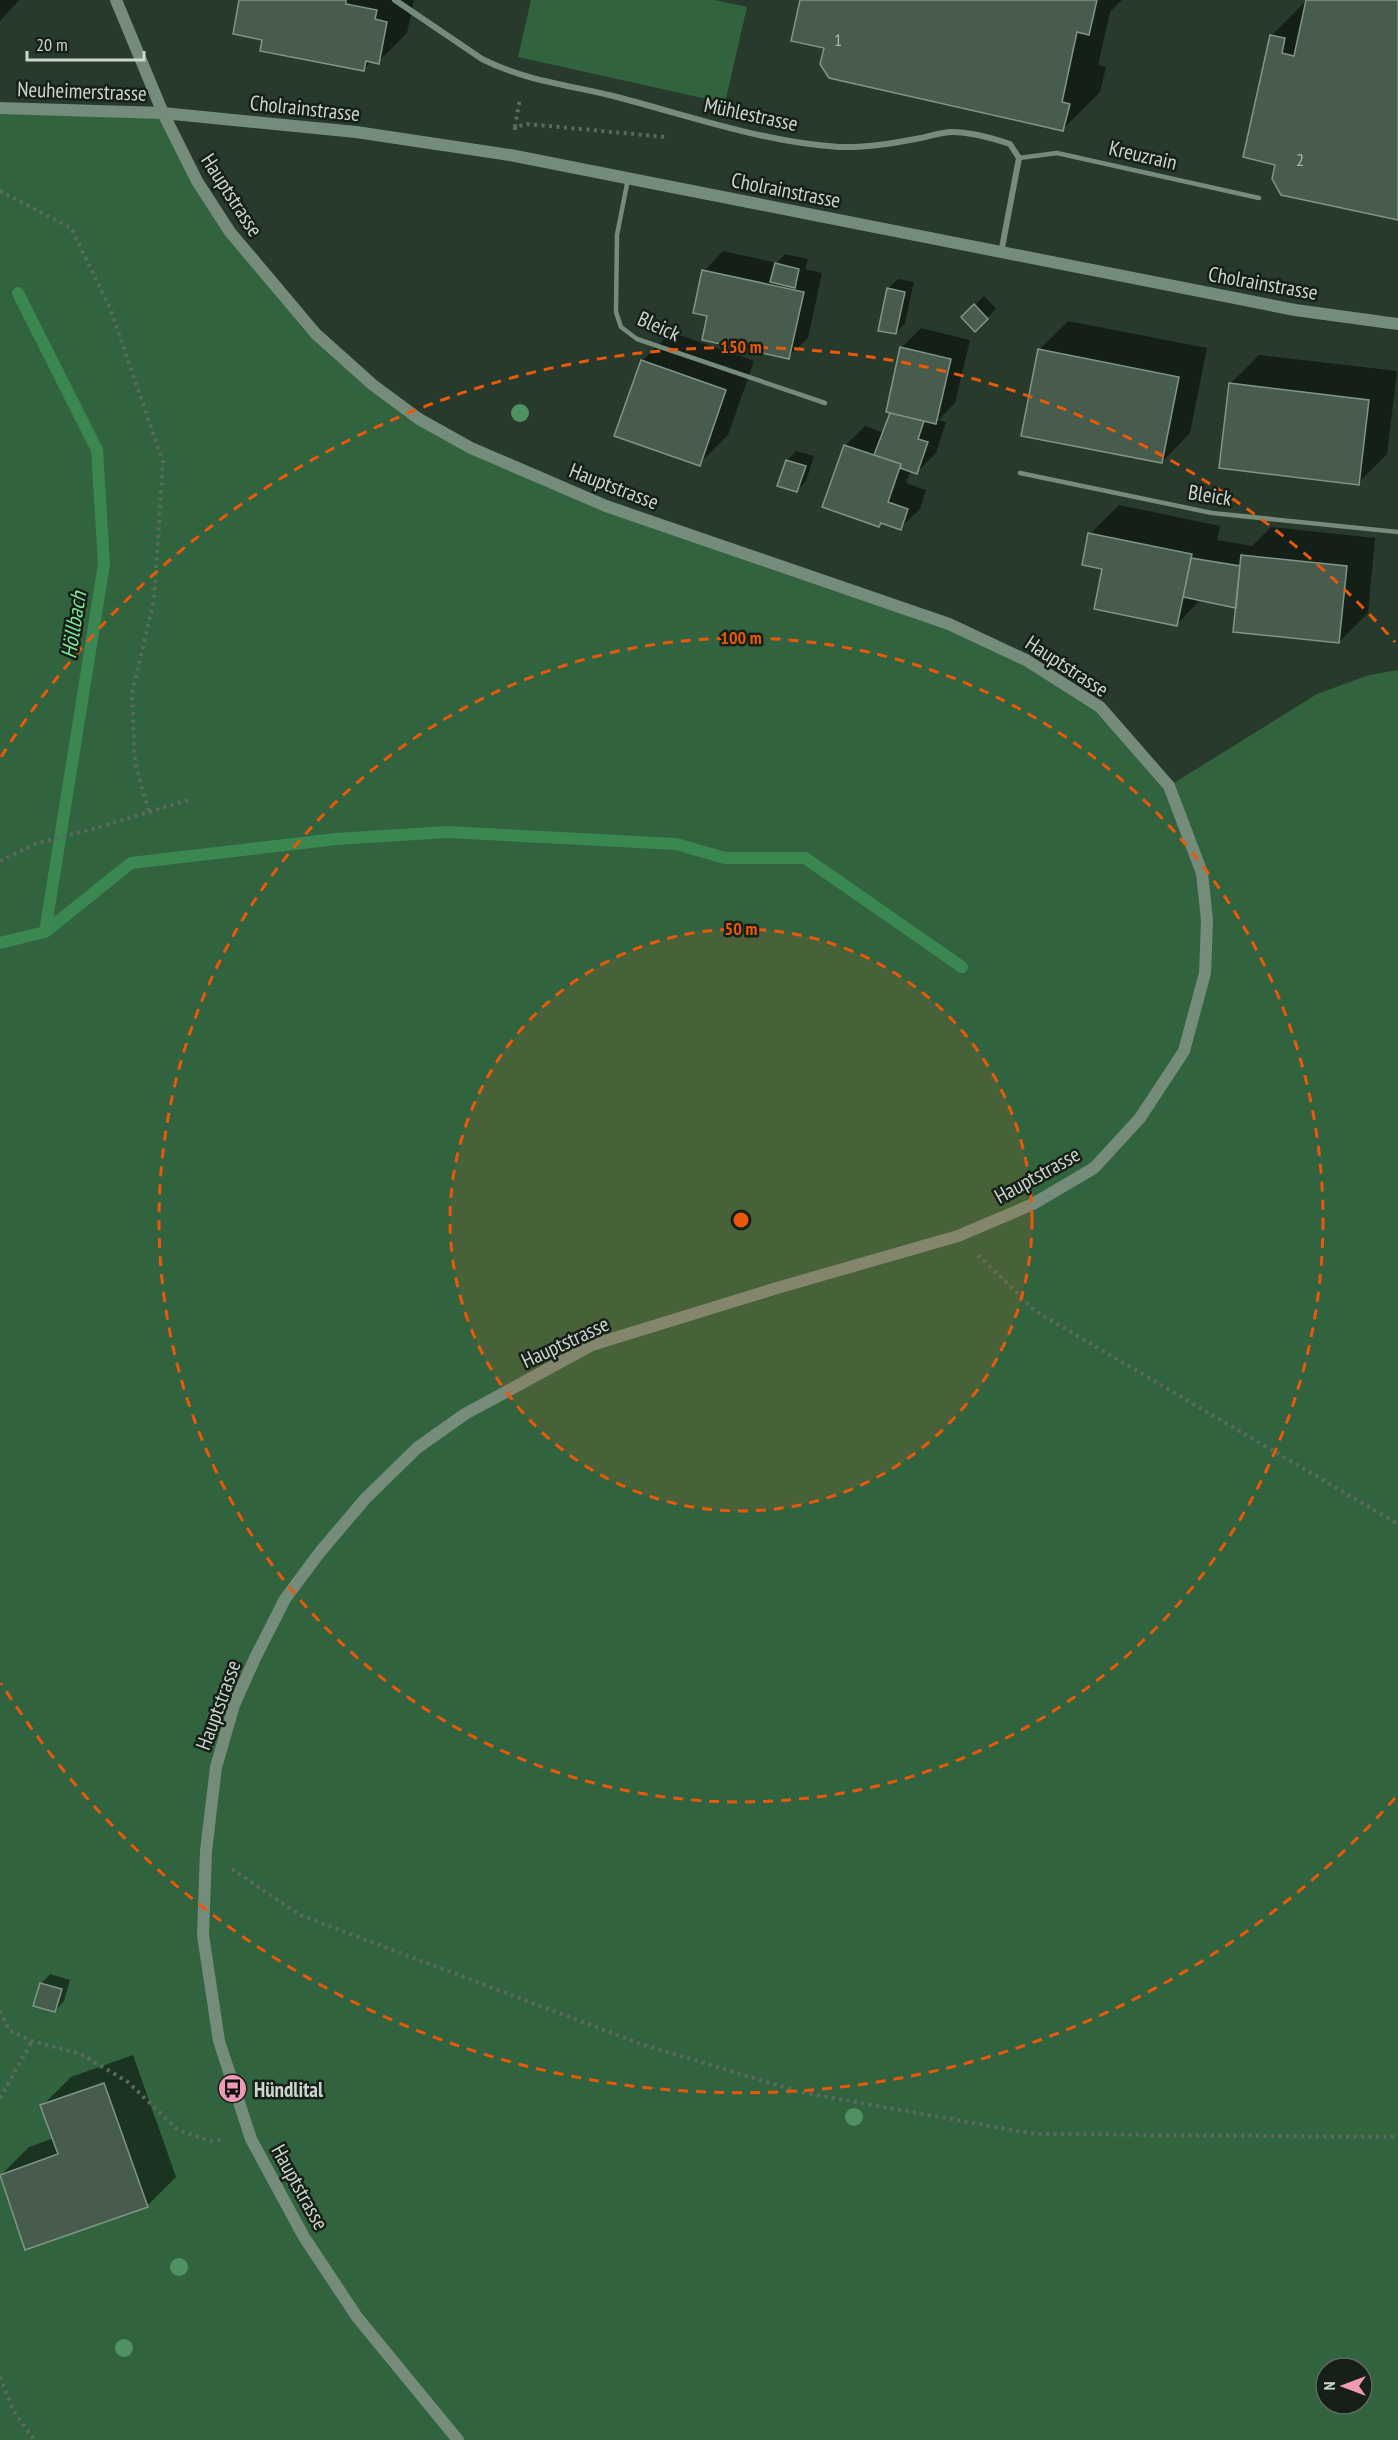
<svg xmlns="http://www.w3.org/2000/svg" width="1398" height="2440" font-family="'PT Sans Narrow',sans-serif">
	<style>
		.green { fill: #32633f; fill-rule: evenodd }
		.shadow { fill: #0007 }
		.lines { fill: none; stroke-linecap: round; stroke-linejoin: round }
		.stream { stroke: #3a8751; stroke-width: 12 }
		.building { fill: #475c4c; stroke: #809684; stroke-width: 1.5 }
		.path { stroke: #5a6a5d; stroke-width: 4; stroke-dasharray: 3 4.5; stroke-linecap: butt }
		.lane { stroke: #768c7a; stroke-width: 4.5 }
		.street { stroke: #768c7a; stroke-width: 6 }
		.secondary { stroke: #768c7a; stroke-width: 12 }
		.tree { fill: #509161 }
		.ring { fill: none; stroke: #e8590c; stroke-width: 3; stroke-dasharray: 10 8 }
		.labels { text-anchor: middle; dominant-baseline: central; stroke-width: 5; stroke-linejoin: round; paint-order: stroke }
		.number-label { font-size: 18px; fill: #aab8ad }
		.street-label { font-size: 21px; fill: #cbd6cd; stroke: #161f18 }
		.poi-label { font-size: 21px; font-weight: bold; fill: #cbd6cd; stroke: #161f18; text-anchor: start }
		.water-label { font-size: 22px; font-style: italic; fill: #7ee599; stroke: #161f18 }
		.centre { fill: #e8590c; stroke: #161f18; stroke-width: 3 }
		.ring-label { font-size: 18px; text-anchor: middle; font-weight: bold; fill: #e8590c; stroke: #161f18; stroke-width: 5; stroke-linejoin: round; paint-order: stroke }
	</style>
	<rect width="100%" height="100%" fill="#273a2b"/>
	<!-- green -->
	<path class="green" d="M531 0H715L747 7 725 103 518 57Z
		M0 108 163 113 197 181 316 334 419 419 606 506 949 624 1100 707 1169 786 1317 694 1369 675 1398 670V2440H0ZM1326 2368H1362V2404H1326Z"/>
	<!-- shadow -->
	<path class="shadow" d="M0 0H19L0 21Z
		M241 0H414L407 33 378 62 372 61 363 70 264 38Z
		M801 0H1122L1110 12 1098 65 1106 67 1100 92 1063 129 826 47Z
		M1307 0H1398V218L1277 163 1271 36Z
		M723 251 777 263 785 254 808 259 805 269 822 273 808 338 788 357 709 315 704 271Z
		M898 279 914 282 905 323 896 333 880 330 889 288Z
		M984 296 996 309 975 330 963 317Z
		M1068 321 1207 348 1190 433 1162 462 1039 350Z
		M921 328 970 340 955 403 938 420 946 422 936 453 917 472 911 470 906 483 926 490 920 509 900 528 824 506 846 445 865 426 884 433 892 412 901 348Z
		M671 332 754 361 728 435 699 464 642 361Z
		M1259 355 1397 371 1387 454 1358 483 1230 384Z
		M796 451 814 456 806 481 797 491 787 460Z
		M1119 505 1220 526 1217 540 1252 546 1271 527 1375 538 1368 613 1339 642 1237 607 1201 599 1177 624 1104 568 1090 534Z
		M50 1974 70 1980 64 2001 55 2011 41 1984Z
		M133 2055 176 2177 147 2206 1 2175 29 2147 54 2138 42 2106 71 2077Z"/>
	<g class="lines">
		<!-- stream -->
		<path class="stream" d="M45 932 131 863 336 839 447 832 676 844 725 858H805L962 967
			M0 943 45 932 104 564 97 450 18 293"/>
	</g>
	<!-- building -->
	<path class="building" d="M239 0H346V4L377 10 375 19 387 22 379 64 366 61 364 71 260 51 262 40 233 34Z
		M800 0H1097L1089 35 1077 32 1062 102 1070 104 1063 131 829 78 820 64 824 48 791 41Z
		M1306 0H1398V220L1281 195 1272 179 1275 165 1243 157 1270 35 1285 38 1282 53 1294 56Z
		M775 263 799 269 795 288 770 282Z
		M702 270 804 292 789 359 702 340 707 316 693 313Z
		M887 288 905 292 896 334 878 331Z
		M974 304 988 319 975 332 961 317Z
		M900 347 951 359 936 424 886 412Z
		M1038 349 1179 377 1162 463 1021 436Z
		M641 360 726 390 700 466 614 436Z
		M1229 383 1369 400 1359 485 1219 468Z
		M890 413 924 421 918 439 928 442 917 474 900 468 901 464 874 455Z
		M844 445 901 464 888 502 908 509 901 530 881 523 879 527 822 507Z
		M786 460 806 466 797 492 777 486Z
		M1088 533 1192 554 1177 626 1094 609 1102 569 1082 565Z
		M1241 555 1347 566 1339 643 1233 632Z
		M1191 558 1240 566 1236 608 1183 597Z
		M40 1983 62 1989 55 2012 33 2006Z
		M104 2083 148 2207 25 2250 0 2175 58 2154 40 2105Z"/>
	<g class="lines">
		<!-- path -->
		<path class="path" d="M515 127 520 98
			M515 130V127L527 124 666 137
			M0 191 71 228 110 308 163 462 154 600 132 693 135 763 149 812
			M0 861 37 843 93 829 188 800
			M978 1255 1035 1311 1398 1524
			M232 1869 300 1915 641 2044 800 2092 1035 2134 1398 2137
			M0 2011 9 2030 32 2041 81 2054 128 2082 178 2130 210 2141 224 2140
			M0 2098 32 2041
			M0 2377 13 2410 34 2440"/>
		<!-- lane -->
		<path class="lane" d="M1019 158 1057 153 1259 198
			M628 179 617 235 616 312 621 327 637 339 825 403
			M1020 473 1212 513 1398 532"/>
		<!-- street -->
		<path class="street" d="M395 0 482 59C523 80 568 85 613 96 687 115 762 142 839 147 867 148 894 143 921 138 931 136 942 132 952 132 972 132 992 138 1010 144L1019 158 1001 253"/>
		<!-- secondary -->
		<path class="secondary" d="M116 0 163 113 197 181 230 232 316 334 373 385 419 419 471 448 606 506 949 624 1026 660 1100 707 1169 786 1202 873 1207 920 1205 973 1184 1051 1140 1118 1094 1168 1033 1204 958 1236 777 1288 592 1345 465 1414 417 1448 365 1499 320 1552 285 1599 255 1658 234 1705 216 1767 206 1851 203 1935 219 2041 251 2139 304 2237 357 2317 458 2440
			M0 108 163 113 356 132 510 155 1295 310 1398 324"/>
	</g>
	<!-- trees -->
	<g class="tree">
		<circle cx="520" cy="413" r="9"/>
		<circle cx="854" cy="2117" r="9"/>
		<circle cx="179" cy="2267" r="9"/>
		<circle cx="124" cy="2348" r="9"/>
	</g>
	<!-- distance rings -->
	<circle cx="741" cy="1220" r="291" fill="#e8590c" fill-opacity=".12"/>
	<g class="ring">
		<circle cx="741" cy="1220" r="291"/>
		<circle cx="741" cy="1220" r="582"/>
		<path d="M1395 1798A873 873 0 0 1 1 1683M1 757A873 873 0 0 1 1395 642"/>
	</g>
	<!-- icons -->
	<defs>
		<symbol id="bus-disc" viewBox="-11 -11 22 22"><circle r="9.5" fill="#f19ab3" stroke="#161f18"/><path d="M-5-6H5V4H4V6H2V4H-2V6H-4V4H-5ZM-3.5-4V0h7V-4ZM-3.5 1.2v1.5H-2V1.2ZM2 1.2v1.5H3.5V1.2Z" fill="#111"/></symbol>
	</defs>
	<g fill-rule="evenodd">
		<use href="#bus-disc" x="216" y="2072" width="33" height="33"/>
	</g>
	<g class="labels">
		<!-- number labels -->
		<g class="number-label">
			<text x="838" y="39">1</text>
			<text x="1300" y="159">2</text>
		</g>
		<!-- street labels -->
		<g class="street-label">
			<text transform="translate(82 91) rotate(2)">Neuheimerstrasse</text>
			<text transform="translate(305 108) rotate(6)">Cholrainstrasse</text>
			<text transform="translate(751 114) rotate(12)">Mühlestrasse</text>
			<text transform="translate(1143 155) rotate(13)">Kreuzrain</text>
			<text transform="translate(786 190) rotate(11)">Cholrainstrasse</text>
			<text transform="translate(232 195) rotate(57)">Hauptstrasse</text>
			<text transform="translate(1263 283) rotate(10)">Cholrainstrasse</text>
			<text transform="translate(659 326) rotate(24)">Bleick</text>
			<text transform="translate(614 486) rotate(21)">Hauptstrasse</text>
			<text transform="translate(1210 495) rotate(9)">Bleick</text>
			<text transform="translate(1067 666) rotate(33)">Hauptstrasse</text>
			<text transform="translate(1037 1175) rotate(-29)">Hauptstrasse</text>
			<text transform="translate(565 1342) rotate(-25)">Hauptstrasse</text>
			<text transform="translate(218 1705) rotate(-70)">Hauptstrasse</text>
			<text transform="translate(300 2187) rotate(61)">Hauptstrasse</text>
		</g>
		<!-- poi labels -->
		<g class="poi-label">
			<text x="254" y="2089">Hündlital</text>
		</g>
		<!-- water labels -->
		<g class="water-label">
			<text transform="translate(73 625) rotate(-81)">Höllbach</text>
		</g>
	</g>
	<circle cx="741" cy="1220" r="9" class="centre"/>
	<g class="ring-label">
		<text x="741" y="353">150 m</text>
		<text x="741" y="644">100 m</text>
		<text x="741" y="935">50 m</text>
	</g>
	<!-- north arrow -->
	<g transform="translate(1344 2386) rotate(270)"><circle r="28" fill="#161f18" stroke="#5e6860" stroke-width="1.5"/>
	<path d="M0-4.5L10 22L0 15L-10 22Z" fill="#f19ab3"/>
	<text y="-9" font-size="16" font-weight="bold" text-anchor="middle" fill="#cbd6cd">N</text>
	</g>
	<!-- scale -->
	<path d="M27 51v9h117v-9" fill="none" stroke="#cbd6cd" stroke-width="3"/>
	<text x="36" y="51" font-size="18" fill="#cbd6cd" stroke="#161f18" stroke-width="4.5" paint-order="stroke">20 m</text>
</svg>
